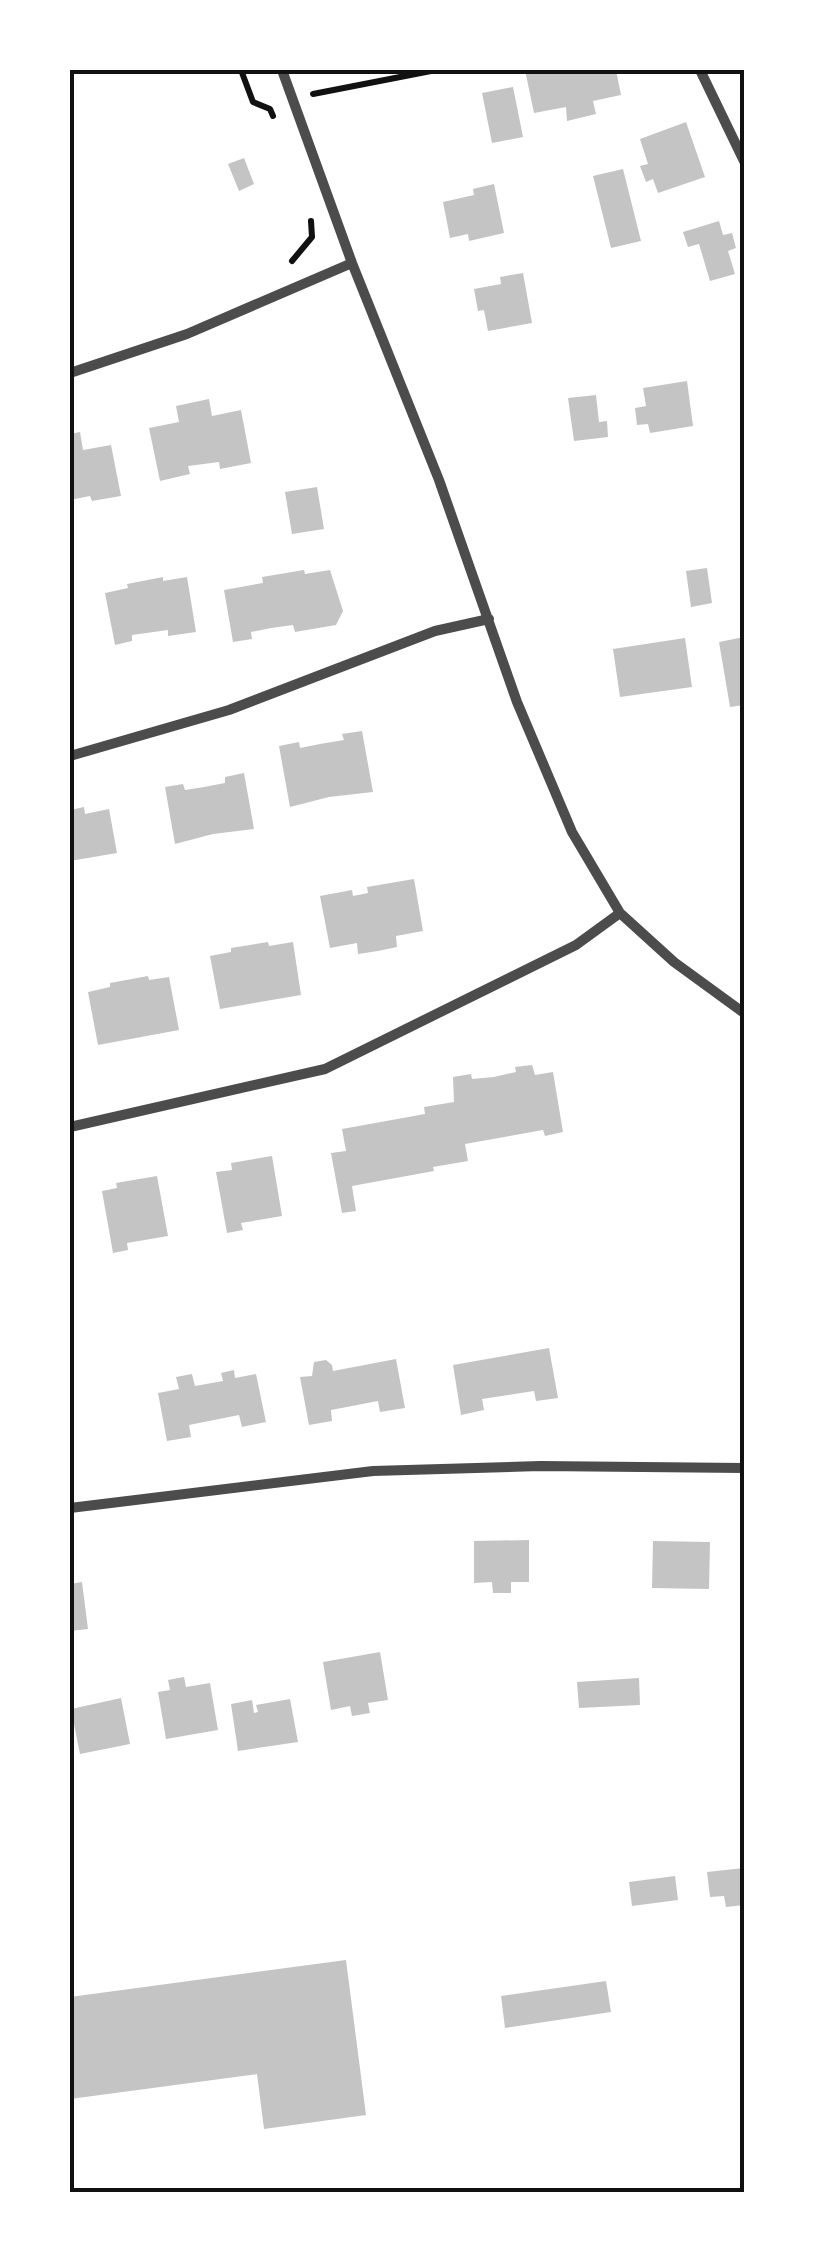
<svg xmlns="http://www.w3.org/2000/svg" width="814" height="2263" font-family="'Titillium Web',sans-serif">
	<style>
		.building { fill: #c4c4c4 }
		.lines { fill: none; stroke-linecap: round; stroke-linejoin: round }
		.path { stroke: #111; stroke-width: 6 }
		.minor { stroke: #4c4c4c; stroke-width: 10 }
		.neatline { fill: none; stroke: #111; stroke-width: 4 }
	</style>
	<rect width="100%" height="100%" fill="#fff"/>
	<!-- building -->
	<path class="building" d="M525 70H616L621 95 593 101 596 114 567 121 566 107 534 113Z
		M513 87 523 137 492 143 482 93Z
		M686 122 705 177 658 193 653 179 646 182 640 166 648 164 640 139Z
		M244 158 254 184 239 191 228 164Z
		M623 169 641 241 611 248 593 176Z
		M494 184 504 233 469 241 468 234 450 238 443 202 474 195 473 189Z
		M719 221 723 235 732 233 736 248 728 251 735 274 710 281 699 244 688 247 683 232Z
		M523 273 532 323 488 331 484 310 478 311 474 289 501 284 500 277Z
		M687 381 693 426 650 433 648 424 637 425 635 408 646 406 643 388Z
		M596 395 599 422 607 421 608 437 574 441 568 398Z
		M209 399 212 416 241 410 251 463 220 469 219 462 188 466 190 474 160 481 149 428 179 422 176 406Z
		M80 432 83 450 111 445 121 496 92 501 90 496 70 500V434Z
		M317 487 324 529 292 534 285 492Z
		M707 568 712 603 691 607 686 571Z
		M304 570 305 574 330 570 343 611 336 625 295 632 293 625 271 628 251 632 252 639 233 642 224 590 263 583 262 577Z
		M163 577V581L187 577 196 632 168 636V630L132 635V641L115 645 105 593 128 588 127 584Z
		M744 637V705L730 707 719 642Z
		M685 638 692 687 620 697 613 649Z
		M362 731 373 792 329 797 290 807 279 746 299 742 300 748 320 744 344 740 342 734Z
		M244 773 254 829 213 834 175 844 165 787 183 784 185 790 204 787 225 783V777Z
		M84 807 85 814 109 809 117 853 70 861V810Z
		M414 879 423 931 396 936 397 947 378 951 358 954 357 943 330 948 320 896 352 890 353 896 368 893 367 887Z
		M268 942 269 946 293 942 301 995 220 1009 210 956 231 952V948Z
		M148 976 149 980 169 977 179 1030 98 1045 88 992 110 987V983Z
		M532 1065 535 1075 553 1072 563 1132 545 1136 543 1130 465 1144 468 1161 433 1167 434 1171 352 1186 356 1211 342 1213 331 1153 346 1151 342 1129 425 1114 424 1107 454 1102 453 1077 471 1074 472 1079 494 1077 516 1072 515 1067Z
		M272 1156 282 1216 241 1223 243 1230 227 1233 216 1172 232 1170 231 1163Z
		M157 1176 168 1236 127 1243 128 1250 113 1253 102 1191 117 1188 116 1183Z
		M549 1348 558 1398 536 1401 534 1391 482 1399 484 1410 461 1415 453 1365Z
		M396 1359 405 1408 380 1412 378 1401 331 1410 332 1421 309 1425 300 1377 312 1376 314 1362 326 1360 332 1365 333 1371Z
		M234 1370 235 1378 256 1374 266 1422 242 1427 239 1415 189 1425 191 1437 167 1441 158 1393 179 1389 176 1377 192 1374 195 1386 223 1381 221 1373Z
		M529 1540V1582H511V1593H493L492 1582 474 1583V1541Z
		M653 1541 710 1542 709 1589 652 1588Z
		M82 1582 88 1629 70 1631V1584Z
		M380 1652 388 1700 368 1703 370 1713 352 1716 350 1706 331 1710 323 1662Z
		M184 1677 186 1687 210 1683 218 1730 166 1739 158 1692 170 1690 168 1680Z
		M639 1678 640 1705 579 1708 577 1682Z
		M121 1698 130 1744 80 1754 71 1709Z
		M290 1699 298 1742 238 1751 231 1704 252 1700 254 1713 258 1712 256 1705Z
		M744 1868V1905L726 1907 724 1896 710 1897 707 1872Z
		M675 1876 678 1900 632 1906 629 1882Z
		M346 1960 366 2115 264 2129 257 2074 70 2099V1997Z
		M606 1981 611 2012 505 2028 501 1996Z"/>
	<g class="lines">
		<!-- path -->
		<path class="path" d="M241 70 253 102 270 109 273 116
			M313 94 436 70
			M292 261 312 237 311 221"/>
		<!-- minor -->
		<path class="minor" d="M282 70 352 263 439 480 517 702 572 832 620 913 674 962 744 1013
			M700 70 744 161
			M70 373 187 334 352 263
			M70 756 229 710 435 631 489 619
			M70 1127 325 1069 576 945 620 913
			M70 1508 373 1471 540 1466 744 1468"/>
	</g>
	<!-- border -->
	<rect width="814" height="2263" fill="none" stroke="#ffffff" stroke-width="145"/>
	<rect x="72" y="72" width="670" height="2118" class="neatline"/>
</svg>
